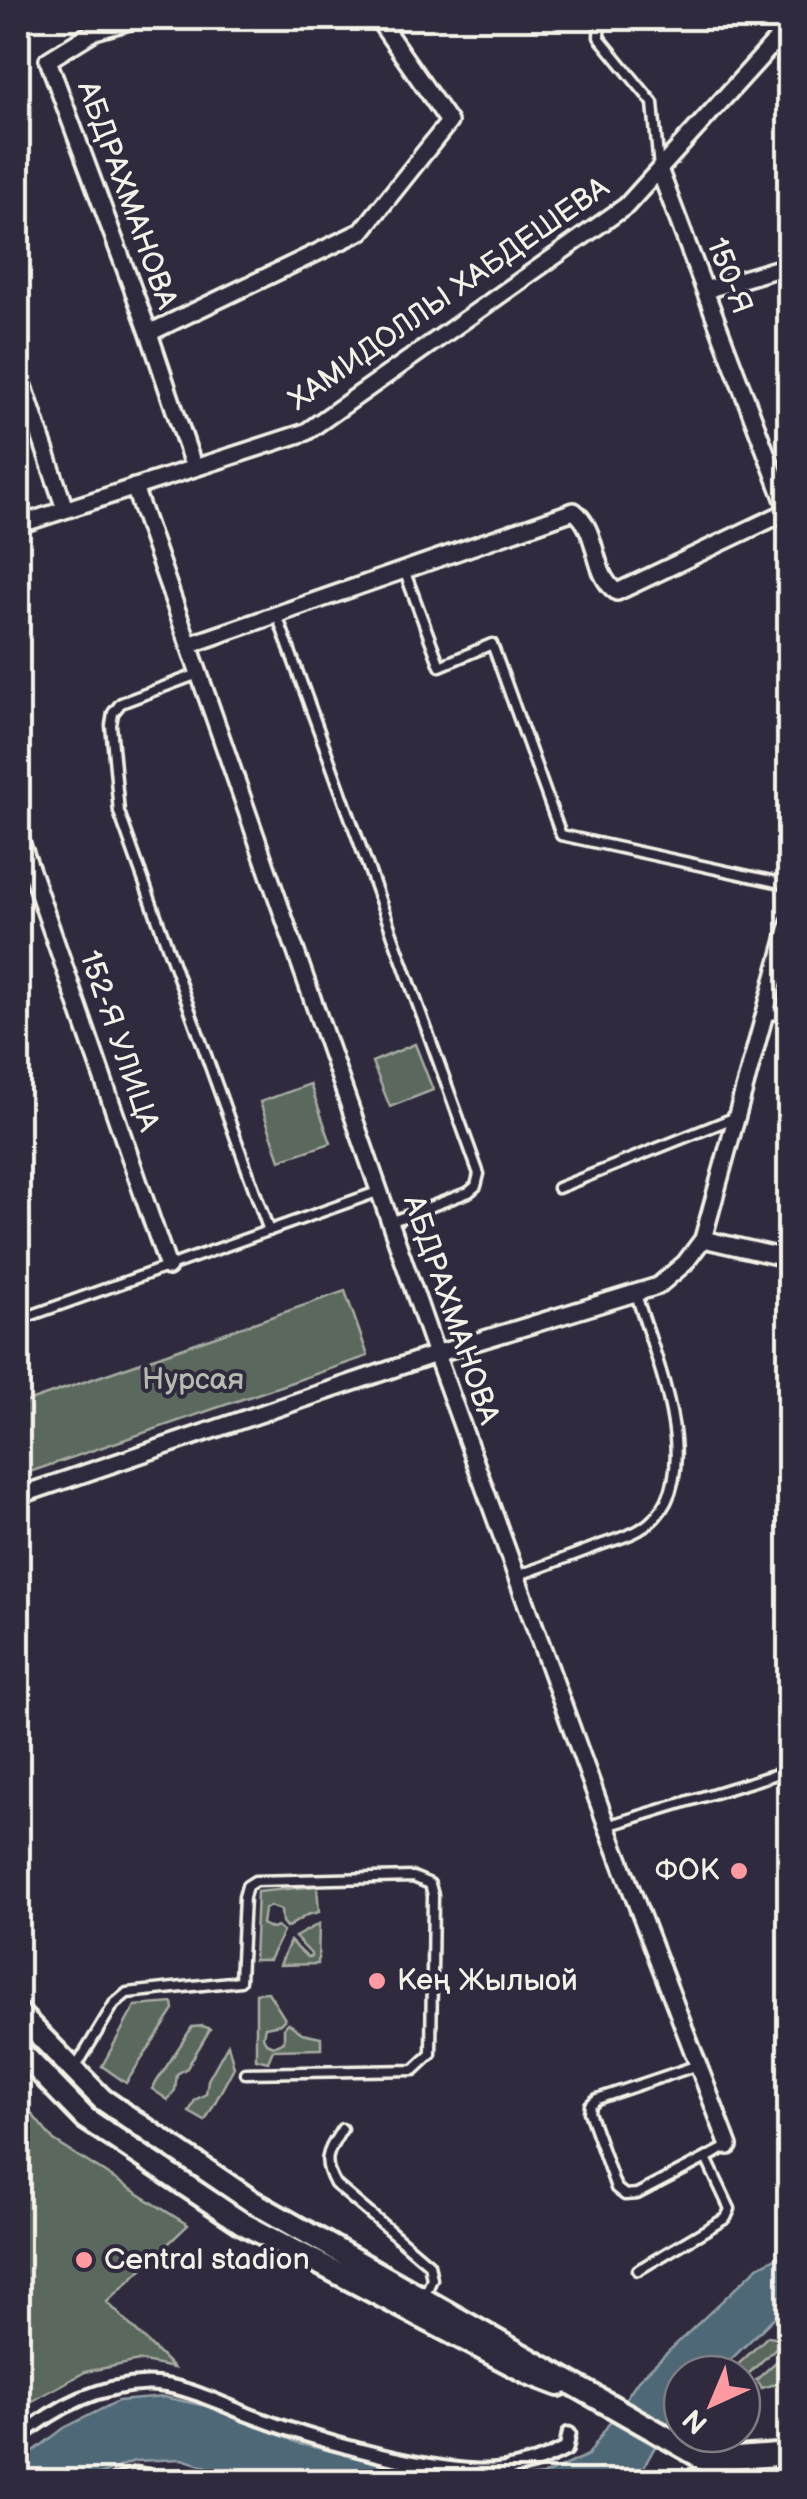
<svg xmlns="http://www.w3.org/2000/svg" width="807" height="2499" font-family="'Balsamiq Sans',sans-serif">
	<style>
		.green { fill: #5a675d; stroke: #a7aca2; stroke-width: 2.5 }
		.water { fill: #4f6878; stroke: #919fa5; stroke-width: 2.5 }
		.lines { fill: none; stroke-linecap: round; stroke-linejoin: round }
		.service-casing { stroke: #f4f1e8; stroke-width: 15 }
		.pedestrian-casing { stroke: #f4f1e8; stroke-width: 19 }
		.minor-casing { stroke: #f4f1e8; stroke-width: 22 }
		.tertiary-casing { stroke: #f4f1e8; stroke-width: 28 }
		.service { stroke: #2f2a3d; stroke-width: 8 }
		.pedestrian { stroke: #2f2a3d; stroke-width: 11 }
		.minor { stroke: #2f2a3d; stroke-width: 15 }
		.tertiary { stroke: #2f2a3d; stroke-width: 20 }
		.poi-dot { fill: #ff9aa2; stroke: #2f2a3d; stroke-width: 4 }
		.labels { text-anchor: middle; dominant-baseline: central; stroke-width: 8; stroke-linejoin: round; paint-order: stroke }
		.street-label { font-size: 30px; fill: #f4f1e8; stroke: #2f2a3d }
		.park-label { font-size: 30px; fill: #b6bab0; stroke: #2f2a3d }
		.poi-label { font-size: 30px; fill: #f4f1e8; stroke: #2f2a3d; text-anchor: start }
	</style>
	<rect width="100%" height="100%" fill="#2f2a3d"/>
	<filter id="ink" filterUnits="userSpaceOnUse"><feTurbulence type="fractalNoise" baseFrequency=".01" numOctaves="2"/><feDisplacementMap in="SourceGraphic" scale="20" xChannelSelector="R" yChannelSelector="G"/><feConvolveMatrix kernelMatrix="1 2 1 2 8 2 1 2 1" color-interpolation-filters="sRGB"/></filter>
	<g filter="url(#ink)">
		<!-- green -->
		<path class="green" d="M415 1044 433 1090 390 1107 372 1062Z
			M310 1084 331 1143 280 1160 260 1102Z
			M345 1291 368 1356 18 1476V1405Z
			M317 1886 319 1912 307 1915 286 1928 282 1923 281 1910 270 1906 264 1910 262 1924 272 1929 277 1927 283 1932 269 1960H254L257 1892Z
			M319 1924 318 1964 280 1965 290 1941 307 1957H311V1954L295 1937Z
			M268 1992 285 2019 280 2024 265 2027 263 2036 266 2043 273 2046 284 2041V2028L288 2023 302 2033 321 2037V2049L273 2050 268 2062 256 2059V1993Z
			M173 2003 174 2010 126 2083 102 2066 135 2006Z
			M203 2026 210 2029 187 2068 177 2074 175 2090 168 2100 152 2089 192 2027Z
			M228 2044 234 2067 205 2121 189 2112 195 2100 206 2094 208 2080Z
			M18 2097 54 2141 188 2225 107 2302 173 2368 139 2361 85 2372 18 2409Z
			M768 2336 775 2337 781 2343 742 2380V2374H728Z
			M787 2352 789 2380 761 2388 756 2380Z"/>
		<!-- water -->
		<path class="water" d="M789 2251V2303L716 2374H682V2406L672 2416 636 2481 489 2482 542 2476 588 2455 638 2380 758 2267Z
			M164 2397 229 2411 300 2444 469 2481H251L182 2459 134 2461 85 2481 18 2482V2463L64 2428 118 2401Z"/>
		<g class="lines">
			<defs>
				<path id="service" d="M600 18 599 37 653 103 659 169
					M404 570 440 666 492 644 561 835 790 885
					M277 615 479 1174 476 1186 469 1192 390 1222
					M198 674 121 703 113 713 111 725 119 812 269 1231
					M764 1016 790 1012
					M558 1188 736 1117
					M18 1320 380 1191
					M516 1576C545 1566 574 1555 603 1544 614 1540 629 1536 639 1530 714 1487 654 1356 636 1294
					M607 1826 790 1770
					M698 2065 597 2099 590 2105 589 2112 616 2188 625 2195 637 2194 729 2146
					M76 2067 114 2004 127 1993 240 1981 244 1897 247 1886 255 1881 413 1877 430 1884 433 1895 431 2054 414 2070 245 2073
					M342 2129C328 2152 321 2159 335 2184L429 2264 432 2279 424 2297
					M638 2270 726 2218 730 2209 706 2158"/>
				<path id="pedestrian" d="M786 2227 790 2221
					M18 2439C55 2407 98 2385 148 2384 183 2384 217 2402 249 2415 311 2439 413 2468 478 2471 509 2472 539 2463 566 2449L569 2434
					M114 2482 136 2474 183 2482
					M651 2482 652 2480"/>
				<path id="minor" d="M140 18 95 31 48 60 149 333 194 468
					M659 169 790 516
					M705 290 790 265
					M149 333 362 231 449 122 377 18
					M18 376 21 378 65 509
					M134 487 436 1354 607 1826 729 2146
					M18 525 306 432 626 206 790 25
					M189 645 574 511C600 531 591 575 617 592L788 511
					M18 833 168 1267
					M703 1239 790 1259
					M18 1496 436 1354 658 1286 685 1263 703 1239 790 922"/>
				<path id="tertiary" d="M18 2013 102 2099 253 2202 745 2482
					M18 2049 85 2118 242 2223 530 2374 559 2385
					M708 2452 737 2458 790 2454
					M785 2482 790 2458"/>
			</defs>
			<!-- service casing -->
			<use href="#service" class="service-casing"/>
			<!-- pedestrian casing -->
			<use href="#pedestrian" class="pedestrian-casing"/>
			<!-- minor casing -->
			<use href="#minor" class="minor-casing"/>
			<!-- tertiary casing -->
			<use href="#tertiary" class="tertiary-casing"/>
			<!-- service -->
			<use href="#service" class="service"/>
			<!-- pedestrian -->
			<use href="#pedestrian" class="pedestrian"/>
			<!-- minor -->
			<use href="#minor" class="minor"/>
			<!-- tertiary -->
			<use href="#tertiary" class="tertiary"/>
		</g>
	</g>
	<!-- markers -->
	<g class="poi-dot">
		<circle cx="739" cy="1871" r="10"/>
		<circle cx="377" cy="1981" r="10"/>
		<circle cx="84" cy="2260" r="10"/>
	</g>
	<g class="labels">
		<!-- street labels -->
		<g class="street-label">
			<text transform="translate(127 195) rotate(70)">АБДРАХМАНОВА</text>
			<text transform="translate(729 276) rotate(69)">150-Я</text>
			<text transform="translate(449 294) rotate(-35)">ХАМИДОЛЛЫ ХАБДЕШЕВА</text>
			<text transform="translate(119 1041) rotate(71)">152-Я УЛИЦА</text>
			<text transform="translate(451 1310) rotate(71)">АБДРАХМАНОВА</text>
		</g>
		<!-- park labels -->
		<g class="park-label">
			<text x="193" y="1380">Нурсая</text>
		</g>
		<!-- poi labels -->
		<g class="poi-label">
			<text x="719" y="1871" text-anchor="end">ФОК</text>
			<text x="397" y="1981">Кең Жылыой</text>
			<text x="104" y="2260">Central stadion</text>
		</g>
	</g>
	<!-- margin -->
	<rect width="807" height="2499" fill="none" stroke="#2f2a3d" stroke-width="60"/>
	<rect x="30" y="30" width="747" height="2439" fill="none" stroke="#f4f1e8" stroke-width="4" filter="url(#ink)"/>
	<!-- north arrow -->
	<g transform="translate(712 2404) rotate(224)"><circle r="48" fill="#2f2a3d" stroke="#7e7a81" stroke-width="2.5"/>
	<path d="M0-8L18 38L0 25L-18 38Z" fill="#ff9aa2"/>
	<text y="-15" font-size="28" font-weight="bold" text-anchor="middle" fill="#f4f1e8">N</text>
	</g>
</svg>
